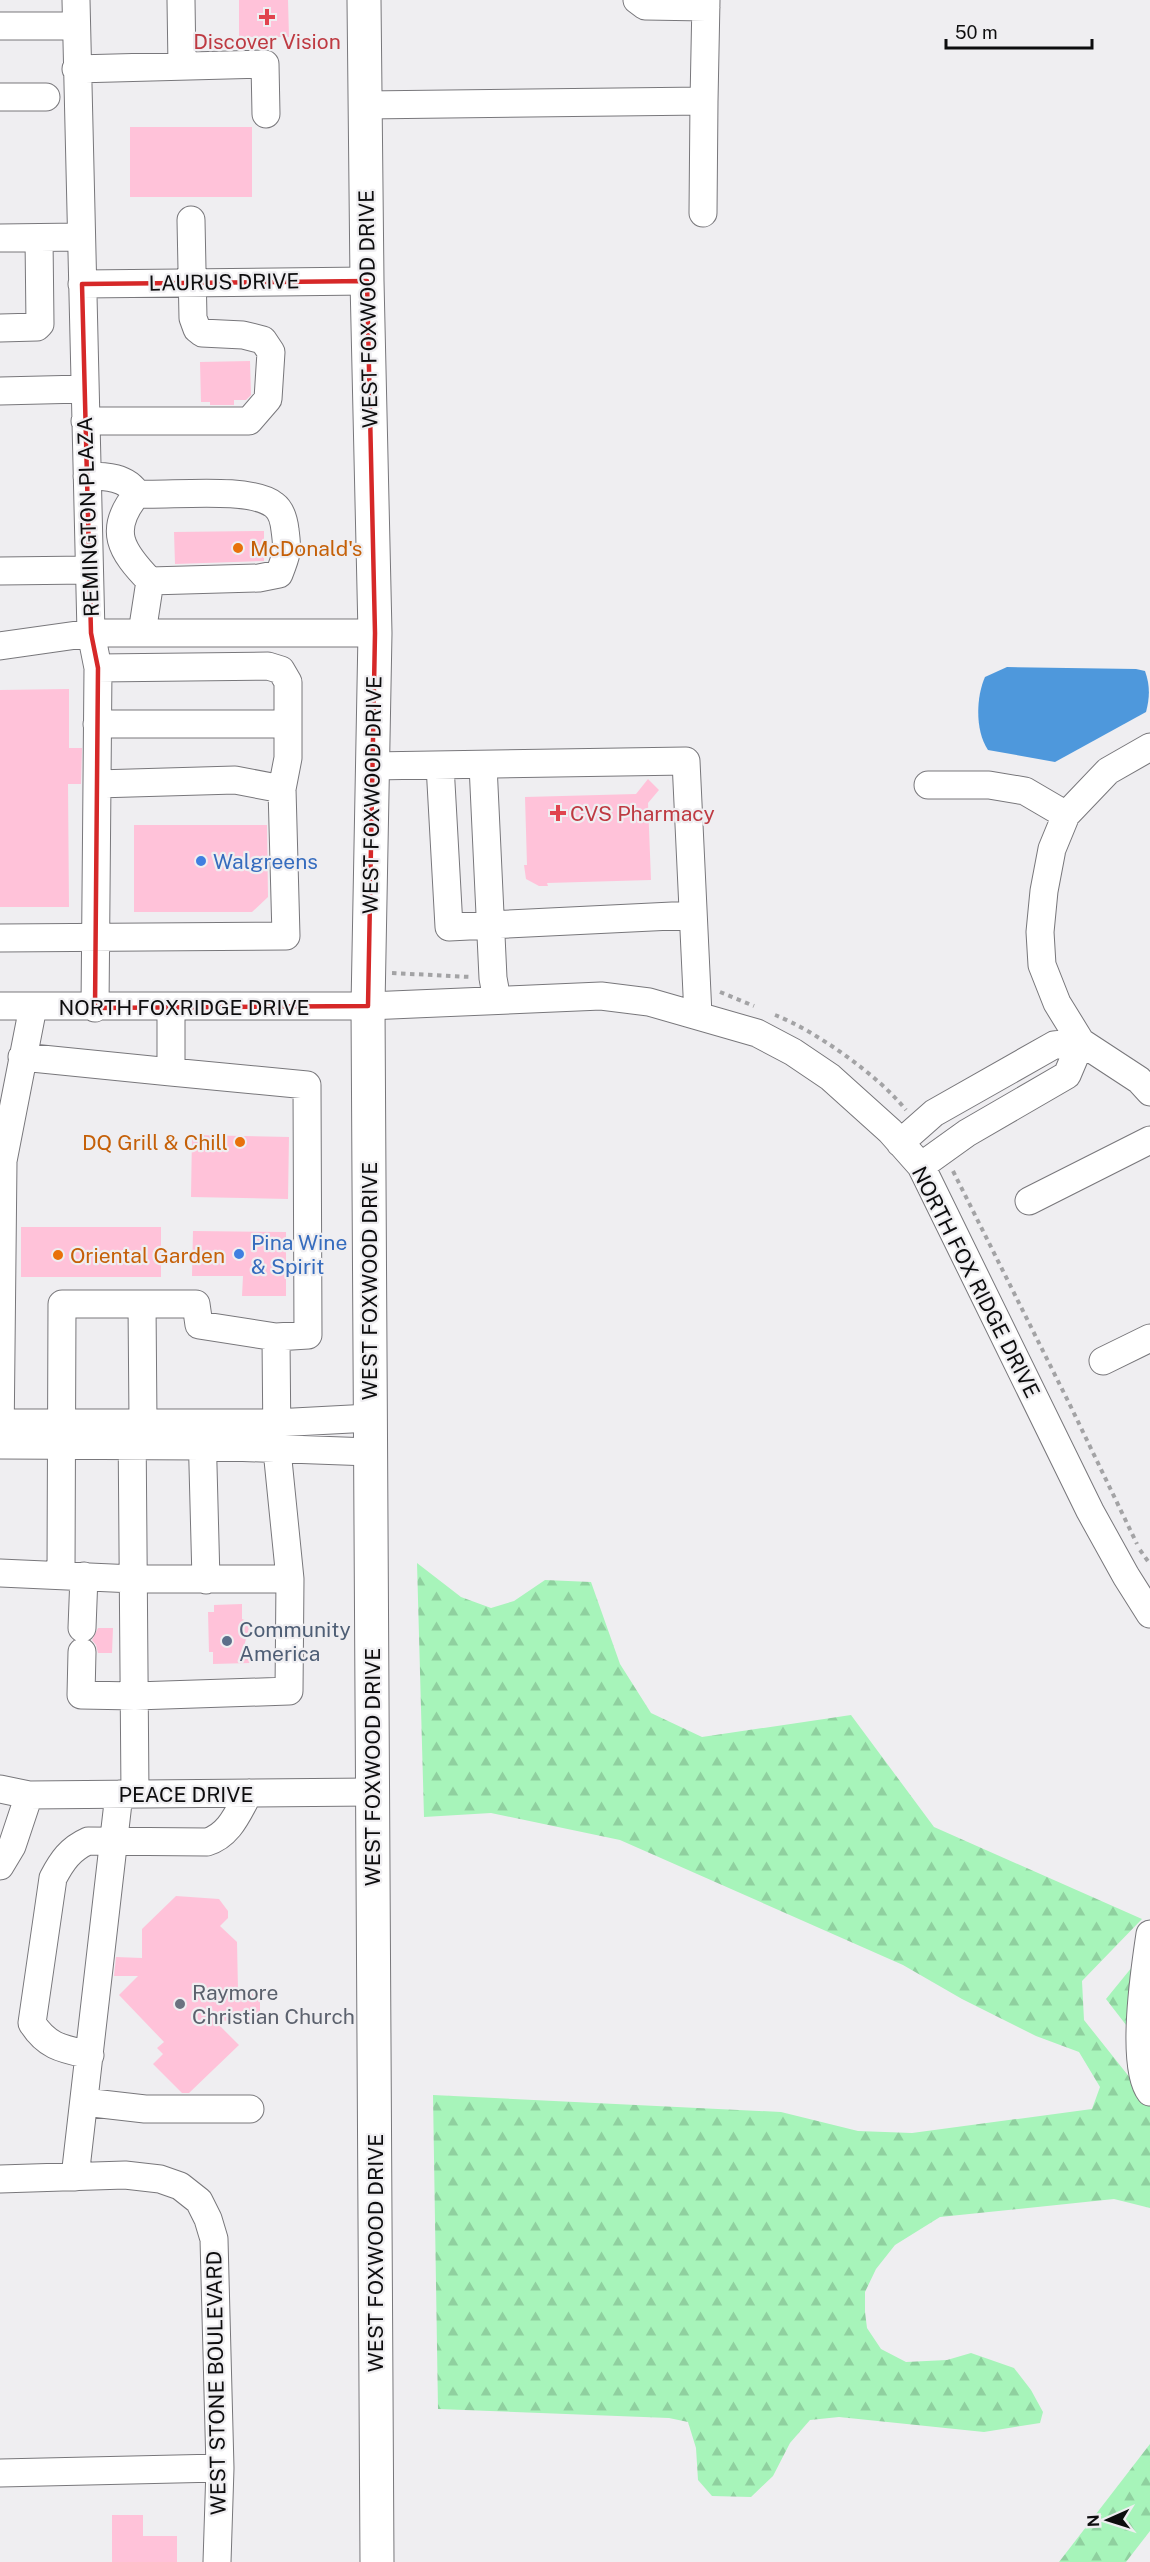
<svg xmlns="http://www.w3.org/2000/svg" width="1150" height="2562" font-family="'Public Sans',sans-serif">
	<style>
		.forest { fill: url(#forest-firs) }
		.water { fill: #4e98dc }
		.building { fill: #ffc2d9 }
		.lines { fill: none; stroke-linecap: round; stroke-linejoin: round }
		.minor-casing { stroke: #78777b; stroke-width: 29 }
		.major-casing { stroke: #78777b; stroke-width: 35 }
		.path { stroke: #a3a3a5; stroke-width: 4; stroke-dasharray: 4.5 4.5; stroke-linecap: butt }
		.minor { stroke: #fff; stroke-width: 27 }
		.major { stroke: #fff; stroke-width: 33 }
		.marked { fill: none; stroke: #d62828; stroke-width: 4.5; stroke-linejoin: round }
		.health-dot { fill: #e0444e; stroke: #efeef1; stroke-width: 2 }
		.food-dot { fill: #e8710a; stroke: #efeef1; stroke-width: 2 }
		.shop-dot { fill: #3f7fe0; stroke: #efeef1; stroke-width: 2 }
		.service-dot { fill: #5c6f8a; stroke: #efeef1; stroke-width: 2 }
		.worship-dot { fill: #6b7280; stroke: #efeef1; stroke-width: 2 }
		.labels { text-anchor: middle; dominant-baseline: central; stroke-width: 4.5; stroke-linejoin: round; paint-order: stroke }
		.health-label { font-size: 21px; fill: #be3a42; stroke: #efeef1 }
		.street-label { font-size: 21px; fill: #0d0d0e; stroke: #efeef1 }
		.food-label { font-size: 21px; fill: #c56008; stroke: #efeef1; text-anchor: start }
		.shop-label { font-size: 21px; fill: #366cbe; stroke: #efeef1; text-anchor: start }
		.service-label { font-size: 21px; fill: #4e5e75; stroke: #efeef1; text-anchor: start }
		.worship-label { font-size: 21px; fill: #5b616d; stroke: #efeef1; text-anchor: start }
	</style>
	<defs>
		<pattern id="forest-firs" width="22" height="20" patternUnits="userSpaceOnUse" patternTransform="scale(1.5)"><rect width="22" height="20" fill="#a7f4ba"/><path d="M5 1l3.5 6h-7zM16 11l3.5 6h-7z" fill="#8fd09f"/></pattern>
	</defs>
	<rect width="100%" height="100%" fill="#efeef1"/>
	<!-- forest -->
	<path class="forest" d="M417 1563 461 1597 491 1608 514 1601 545 1580 591 1582 620 1664 651 1713 702 1737 851 1715 934 1827 1142 1919 1082 1981 1084 2020 1150 2103V2208L1114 2199 940 2217 895 2245 876 2269 865 2292V2312L867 2328 881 2349 906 2362 947 2360 971 2353 1014 2368 1031 2390 1043 2412 1040 2423 984 2432 839 2417 810 2420 790 2443 773 2476 751 2497 712 2496 698 2480 696 2448 688 2422 669 2418 438 2409 433 2095 781 2112 858 2131 912 2133 1092 2109 1100 2087 1079 2052 1036 2036 962 1999 903 1965 620 1840 491 1813 424 1817Z
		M1150 1945V2056L1106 1999Z
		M1150 2444V2531L1126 2562H1059Z"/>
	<!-- water -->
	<path class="water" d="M1007 667 1136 669 1145 671C1150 685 1150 697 1146 712L1055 762 988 750C975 731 976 697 985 677Z"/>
	<!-- building -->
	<path class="building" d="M239 0H288L289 37H239Z
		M130 127H252V197H130Z
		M250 361 251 395 246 400H234V405H210V402H201L200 362Z
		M264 531V561L175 564 174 532Z
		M69 689V748H82L81 784H68L69 907H0V690Z
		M648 779 659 790 648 803 651 880 547 883 548 886H539L526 879 524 865H527L525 797 636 794Z
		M134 825H267L268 897 252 912H134Z
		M192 1135 289 1137 288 1199 191 1197Z
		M21 1227H161V1277H21Z
		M193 1231 286 1232V1296H242L243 1276H192Z
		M242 1604V1619L247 1621 249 1628 243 1650 250 1663 213 1664V1652H209L208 1612H214V1605Z
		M98 1628H113L112 1653H98L96 1645 92 1640Z
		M176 1896 219 1899 228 1911V1918L220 1926 237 1942 238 1990 250 1991 260 2002V2014L250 2022 214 2020 239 2045 189 2093H182L153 2064 163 2054 157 2048 164 2042 119 1995 138 1976H114L116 1957 142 1958V1929Z
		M112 2515H143V2536H177V2562H112Z"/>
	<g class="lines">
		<defs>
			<path id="minor" d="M76 0 91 633 98 668 95 1008
				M181 0 182 66
				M637 0 645 6 706 7
				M0 26H76
				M76 69 265 64 266 114
				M0 97H46
				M365 105 704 101 706 0
				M703 213 704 101
				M0 238 80 237
				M82 284 367 281
				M0 328 37 327 40 324 39 238
				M0 391 84 389
				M85 421H249L268 399 271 352 263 340 243 335 202 333 197 329 193 318 191 220
				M87 476C106 476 127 477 137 494
				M137 494C170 496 250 486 274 505 281 510 284 521 285 530 288 551 287 554 279 574L259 578 150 581C121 551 107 530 137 494Z
				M0 571 89 570
				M142 633 150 581
				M0 646 91 633H375
				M97 724H288
				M1150 747 1108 771 1066 815 1052 849 1044 891 1040 932 1042 965 1057 1003 1081 1042 1139 1080 1150 1092
				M440 765 449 927 693 915
				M483 765 493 978 497 1000
				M372 766 686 761 698 1015
				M97 784 235 780 282 789
				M928 785H989L1025 791 1066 815
				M0 938 286 936 282 789 288 758V682L281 670 268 666 98 668
				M0 1006H368L601 996 649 1002 757 1033 793 1052 830 1077 890 1131 921 1166 1090 1511 1126 1576 1150 1614
				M22 1057 171 1072
				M900 1143 934 1113 1054 1045 1081 1042
				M921 1166 967 1133 1067 1075 1081 1042
				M1029 1201 1150 1140
				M142 1304 143 1422
				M1103 1361 1150 1338
				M0 1423H275L370 1418
				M132 1423 135 1794
				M202 1428 206 1580
				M0 1443 3 1161 33 1007
				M0 1445 203 1446 370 1452
				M0 1573 134 1579H290L277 1450 276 1337 308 1335 307 1085 171 1072V1007
				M61 1575 62 1304H196L199 1325 276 1337
				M82 1628 84 1576
				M82 1652 81 1695 135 1696 289 1691 290 1579
				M0 1789 29 1795 372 1792
				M0 1866 12 1846 29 1795
				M1150 1934C1145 1967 1130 2067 1150 2092
				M90 2055C63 2049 47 2047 32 2023L53 1878C62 1861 70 1849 88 1841L207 1842C230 1835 238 1812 249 1793
				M84 2102 145 2109H250
				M75 2177 119 1794
				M0 2179 125 2175 160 2179 180 2186 199 2201 208 2219 214 2239 220 2468 217 2562
				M0 2473 220 2468"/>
			<path id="major" d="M364 0 367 281 375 633 368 1006 377 2562"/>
		</defs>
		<!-- minor casing -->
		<use href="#minor" class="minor-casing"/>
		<!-- major casing -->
		<use href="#major" class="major-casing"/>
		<!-- path -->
		<path class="path" d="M392 973 471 977
			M720 992 754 1006
			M775 1015C816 1031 879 1076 906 1110
			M953 1171 1070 1405 1137 1544
			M1140 1550 1150 1564"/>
		<!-- minor -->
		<use href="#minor" class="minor"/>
		<!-- major -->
		<use href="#major" class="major"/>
	</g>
	<!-- marked area -->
	<path class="marked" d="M367 281 375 633 368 1006 95 1008 98 668 91 633 82 284Z"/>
	<!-- markers -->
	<g class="health-dot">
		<path d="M264 8h6v6h6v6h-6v6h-6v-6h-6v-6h6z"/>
		<path d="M555 804h6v6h6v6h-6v6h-6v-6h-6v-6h6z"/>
	</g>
	<g class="food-dot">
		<circle cx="238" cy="548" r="6"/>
		<circle cx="240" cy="1142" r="6"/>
		<circle cx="58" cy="1255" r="6"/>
	</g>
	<g class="shop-dot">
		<circle cx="201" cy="861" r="6"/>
		<circle cx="239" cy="1254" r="6"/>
	</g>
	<circle class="service-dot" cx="227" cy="1641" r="6"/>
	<circle class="worship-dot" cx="180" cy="2004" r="6"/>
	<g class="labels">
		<!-- health labels -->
		<g class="health-label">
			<text x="267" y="41">Discover Vision</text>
			<text x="570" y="813" text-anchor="start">CVS Pharmacy</text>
		</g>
		<!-- street labels -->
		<g class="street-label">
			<text transform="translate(224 282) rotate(-1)">LAURUS DRIVE</text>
			<text transform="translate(368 309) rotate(-91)">WEST FOXWOOD DRIVE</text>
			<text transform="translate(88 517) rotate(-92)">REMINGTON PLAZA</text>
			<text transform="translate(372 795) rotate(-89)">WEST FOXWOOD DRIVE</text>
			<text x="184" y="1007">NORTH FOXRIDGE DRIVE</text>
			<text transform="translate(369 1281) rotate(-90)">WEST FOXWOOD DRIVE</text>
			<text transform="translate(976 1282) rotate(63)">NORTH FOX RIDGE DRIVE</text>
			<text transform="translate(372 1767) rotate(-90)">WEST FOXWOOD DRIVE</text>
			<text x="186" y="1794">PEACE DRIVE</text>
			<text transform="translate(375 2253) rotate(-90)">WEST FOXWOOD DRIVE</text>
			<text transform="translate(216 2383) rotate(-91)">WEST STONE BOULEVARD</text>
		</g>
		<!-- food labels -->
		<g class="food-label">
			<text x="250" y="548">McDonald's</text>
			<text x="228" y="1142" text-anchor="end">DQ Grill &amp; Chill</text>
			<text x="70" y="1255">Oriental Garden</text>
		</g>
		<!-- shop labels -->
		<g class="shop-label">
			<text x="213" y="861">Walgreens</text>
			<text x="251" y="1242">Pina Wine<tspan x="251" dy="24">&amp; Spirit</tspan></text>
		</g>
		<!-- service labels -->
		<g class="service-label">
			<text x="239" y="1629">Community<tspan x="239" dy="24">America</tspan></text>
		</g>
		<!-- worship labels -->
		<g class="worship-label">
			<text x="192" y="1992">Raymore<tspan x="192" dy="24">Christian Church</tspan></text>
		</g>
	</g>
	<!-- north arrow -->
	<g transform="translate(1108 2520) rotate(267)" stroke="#efeef1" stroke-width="4.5" paint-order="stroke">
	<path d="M0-4.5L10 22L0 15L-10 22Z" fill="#0d0d0e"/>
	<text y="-9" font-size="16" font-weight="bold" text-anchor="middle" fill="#0d0d0e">N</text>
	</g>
	<!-- scale -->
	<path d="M946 39v9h146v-9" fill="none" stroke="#0d0d0e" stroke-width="3"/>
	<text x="955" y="39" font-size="18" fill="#0d0d0e" stroke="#efeef1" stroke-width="4.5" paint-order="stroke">50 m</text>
</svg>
